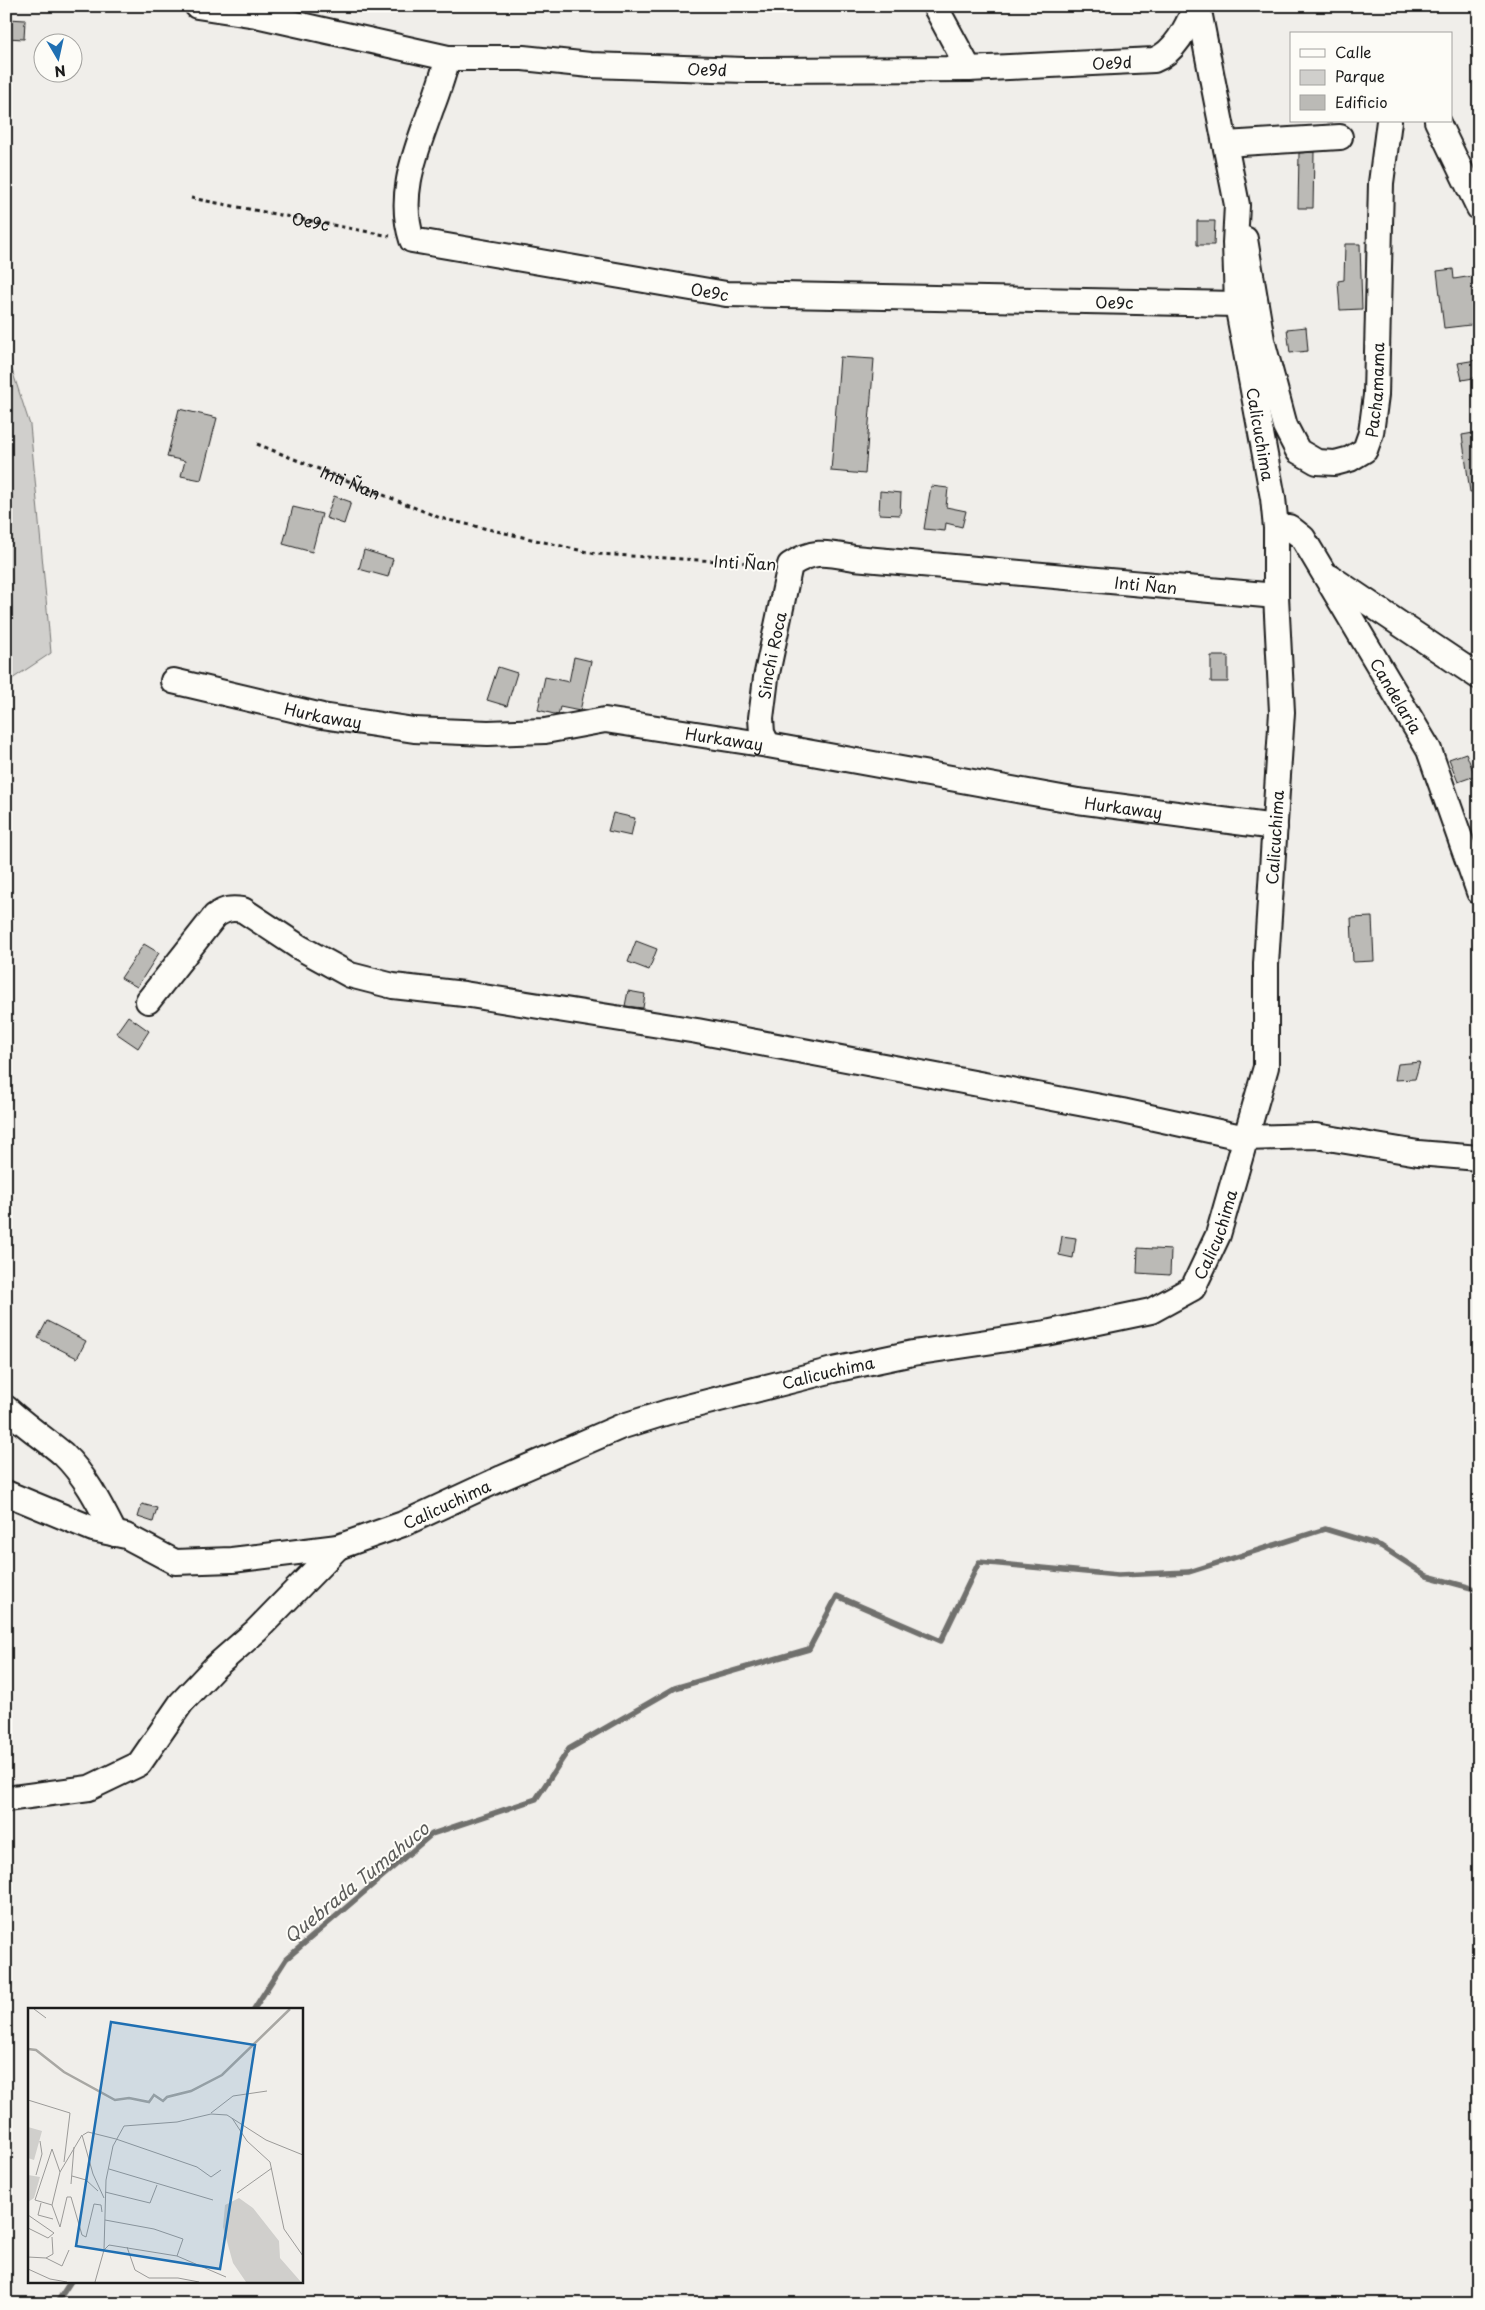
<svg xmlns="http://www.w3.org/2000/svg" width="1485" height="2310" font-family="'Playpen Sans',sans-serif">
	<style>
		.green { fill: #d0cfcc; stroke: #767674 }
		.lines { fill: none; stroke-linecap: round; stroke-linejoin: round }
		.stream { stroke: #706f6d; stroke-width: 5.5 }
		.building { fill: #bbbab6; stroke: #1c1c1c }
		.minor-casing { stroke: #1c1c1c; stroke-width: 28 }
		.path { stroke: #1c1c1c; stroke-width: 3; stroke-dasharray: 4 4; stroke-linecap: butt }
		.minor { stroke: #fdfcf7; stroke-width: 24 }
		.labels { text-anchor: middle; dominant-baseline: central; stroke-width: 4; stroke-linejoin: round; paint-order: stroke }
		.street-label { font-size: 16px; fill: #1c1c1c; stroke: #fdfcf7 }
		.water-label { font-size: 18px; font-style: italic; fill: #5b5b59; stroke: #fdfcf7 }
		.inset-river { fill: none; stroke: #a8a7a3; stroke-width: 2.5 }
		.inset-road { fill: none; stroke: #9b9a98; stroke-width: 1 }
		.view { fill: #1f6fb2; fill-opacity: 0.15; stroke: #1f6fb2; stroke-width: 2.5 }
		.inset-edge { fill: none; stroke: #1c1c1c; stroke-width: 2.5 }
	</style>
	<rect width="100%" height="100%" fill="#f0eeea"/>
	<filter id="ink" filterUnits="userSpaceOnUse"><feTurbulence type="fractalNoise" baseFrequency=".02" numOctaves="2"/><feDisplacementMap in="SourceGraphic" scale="10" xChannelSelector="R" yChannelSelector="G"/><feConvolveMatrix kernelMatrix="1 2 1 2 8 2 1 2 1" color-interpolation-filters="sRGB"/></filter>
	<g filter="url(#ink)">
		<!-- green -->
		<path class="green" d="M6 352 30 425 51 653 6 683Z"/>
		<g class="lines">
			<!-- stream -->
			<path class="stream" d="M254 2009 286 1959 432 1834 536 1799 569 1749 675 1688 809 1649 837 1596 941 1641 979 1562 1118 1575 1189 1572 1325 1529 1381 1546 1427 1576 1479 1590
				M56 2304 71 2281"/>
		</g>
		<!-- building -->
		<path class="building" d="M9 19 25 20 24 39 7 38Z
			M1314 152 1313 208H1298L1299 153Z
			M1197 221H1215L1214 245H1197Z
			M1345 244H1360L1362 309 1340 310 1338 281 1344 280Z
			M1453 269 1454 279 1479 275V324L1444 328 1437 271Z
			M1306 327 1308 351 1290 353 1287 329Z
			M840 357 874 359 865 474 831 471Z
			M1476 360 1479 377 1462 380 1458 363Z
			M179 409 217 418 201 480 181 476 185 461 167 457Z
			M1479 432V491L1470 492 1462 435Z
			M931 486 948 488 946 507 966 511 962 527 946 523 945 531 924 529Z
			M880 491 901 493 900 515 879 514Z
			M334 496 351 502 344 524 326 518Z
			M293 507 322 514 312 552 283 544Z
			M364 550 393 559 388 577 359 569Z
			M1211 656H1228V682H1211Z
			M574 657 591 661 580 711 560 707 558 715 538 710 545 677 569 682Z
			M498 667 517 673 507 706 487 700Z
			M1466 753 1475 776 1458 782 1449 759Z
			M613 813 635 818 631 836 608 831Z
			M1372 917 1374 961 1353 962 1351 918Z
			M636 941 657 949 649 970 628 962Z
			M144 944 159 953 137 987 121 978Z
			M628 991 645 994 643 1008 625 1006Z
			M128 1016 149 1031 138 1048 116 1033Z
			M1420 1062 1415 1079 1395 1080 1398 1064Z
			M1062 1236 1076 1238 1073 1258 1059 1255Z
			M1138 1248 1171 1250 1170 1275 1137 1273Z
			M47 1321 86 1341 77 1358 38 1338Z
			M142 1504 157 1508 153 1522 138 1517Z"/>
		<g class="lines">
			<defs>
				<g id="minor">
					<path id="s3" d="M197 6 256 15 448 58H523L590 65 745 70 969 69 1154 60C1176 52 1187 26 1196 6"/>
					<path d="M935 6 969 69"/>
					<path id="s4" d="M448 58C443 75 438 92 431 109 416 152 397 194 412 240L726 294 1237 304"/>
					<path d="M1437 121 1479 208"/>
					<path d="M1225 144 1340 137"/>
					<path id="s5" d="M1245 239 1262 340 1285 426 1298 451 1317 462 1335 463 1350 459 1365 450 1371 433 1376 395 1381 183 1389 121"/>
					<path id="s6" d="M1276 528 1289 527 1303 538 1429 750 1479 892"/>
					<path d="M1330 577 1479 677"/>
					<path id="s7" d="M173 681 322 716 414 730 488 733 545 731 605 720 768 745 1078 801 1275 827"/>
					<path id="s8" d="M768 745 762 733 761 718 766 678 790 565C814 549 827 553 854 558L1276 596"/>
					<path d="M148 1001 215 916C225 909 231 908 243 910L299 947 350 975 393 986 464 994 697 1031 1122 1111 1246 1138 1316 1136 1418 1153 1479 1158"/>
					<path d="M6 1408C24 1425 44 1438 63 1454 86 1476 101 1507 115 1534"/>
					<path id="s9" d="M6 1493 93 1529 126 1536 175 1562 232 1560 338 1547 403 1524 502 1478 620 1427 668 1412 833 1370 913 1353 1046 1333 1151 1311 1193 1288 1218 1235 1266 1067V964L1282 712 1276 596V528L1273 498 1237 304 1235 243 1237 205 1198 6"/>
					<path d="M6 1799 89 1788 139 1764 181 1703 216 1666 256 1631 338 1547"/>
				</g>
			</defs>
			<!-- minor casing -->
			<use href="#minor" class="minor-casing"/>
			<!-- path -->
			<g class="path">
				<path id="s1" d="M191 198 390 236"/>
				<path id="s2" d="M257 444 440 518 596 554 769 564"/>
			</g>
			<!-- minor -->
			<use href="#minor" class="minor"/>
		</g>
	</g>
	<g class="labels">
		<!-- street labels -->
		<g class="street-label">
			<text stroke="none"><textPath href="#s3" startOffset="921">Oe9d</textPath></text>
			<text stroke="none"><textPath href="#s3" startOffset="516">Oe9d</textPath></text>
			<text stroke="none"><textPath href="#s1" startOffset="122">Oe9c</textPath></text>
			<text stroke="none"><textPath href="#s4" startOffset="491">Oe9c</textPath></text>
			<text stroke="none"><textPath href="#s4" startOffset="896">Oe9c</textPath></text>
			<text stroke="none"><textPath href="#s5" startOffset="354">Pachamama</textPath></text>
			<text transform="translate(1261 434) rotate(80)">Calicuchima</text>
			<text stroke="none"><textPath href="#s2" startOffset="101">Inti Ñan</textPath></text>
			<text transform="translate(745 562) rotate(3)">Inti Ñan</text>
			<text stroke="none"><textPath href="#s8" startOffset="544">Inti Ñan</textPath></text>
			<text stroke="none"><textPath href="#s8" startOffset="92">Sinchi Roca</textPath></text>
			<text stroke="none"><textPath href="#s6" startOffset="214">Candelaria</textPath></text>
			<text stroke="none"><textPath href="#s7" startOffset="154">Hurkaway</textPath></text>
			<text stroke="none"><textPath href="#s7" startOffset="559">Hurkaway</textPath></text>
			<text stroke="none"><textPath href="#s7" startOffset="964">Hurkaway</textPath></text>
			<text stroke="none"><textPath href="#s9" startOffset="1709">Calicuchima</textPath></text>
			<text stroke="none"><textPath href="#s9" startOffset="1304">Calicuchima</textPath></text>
			<text stroke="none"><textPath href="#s9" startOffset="869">Calicuchima</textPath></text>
			<text stroke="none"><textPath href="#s9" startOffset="464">Calicuchima</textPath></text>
		</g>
		<!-- water labels -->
		<g class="water-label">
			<text transform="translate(356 1882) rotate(-39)">Quebrada Tumahuco</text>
		</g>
	</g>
	<!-- overview -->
	<g transform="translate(28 2008)">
		<rect width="275" height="275" fill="#f0eeea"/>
		<path d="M0 119 14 123 6 152 0 150ZM0 167 12 169 6 190 0 194ZM211 190 225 200 251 233 252 250 273 274H218L205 255 195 219 197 197Z" fill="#d0cfcc"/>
		<path class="inset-river" d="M0 41 8 42 36 64 87 92 101 90 121 94 126 87 135 93 139 89 163 83 194 67 262 1"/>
		<path class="inset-road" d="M6 1 18 10M0 92 42 105 36 154M183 105 205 88 239 83M204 110 219 133 242 154 256 221 275 248M55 127 60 124 88 131 169 159 183 169 193 162M81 161 185 192M8 167 14 146 12 133M44 168 58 172 70 183M43 176 46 139M77 184 122 195 129 177M209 185 244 160M7 192 24 141 32 164 54 127 65 166 76 190M7 192 24 197M13 195 10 207 25 211M24 197 32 219 39 189H43L54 227 58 229 66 196 73 197 74 204M24 197 32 164M0 207 26 225 20 230 0 220M77 212 126 221 155 231 149 248M99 239 107 262 121 270H150L171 274M76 242 81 237 149 248 198 269M0 249 18 250 34 258 41 242M18 250 25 246 24 229M0 261 22 271 39 274M67 274 76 242 78 172 85 138 96 118 149 114 183 106 199 107 238 132 275 147"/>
		<path class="view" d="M83 14 227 37 192 261 48 238Z"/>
		<rect width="275" height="275" class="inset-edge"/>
	</g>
	<!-- margin -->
	<rect width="1485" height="2310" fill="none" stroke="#fdfcf7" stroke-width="25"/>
	<rect x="12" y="12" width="1460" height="2285" fill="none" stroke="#1c1c1c" stroke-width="2" filter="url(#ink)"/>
	<!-- legend -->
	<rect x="1290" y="32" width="162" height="90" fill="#fdfcf7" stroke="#a3a29f"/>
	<rect x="1300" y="49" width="25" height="8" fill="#fdfcf7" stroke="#a3a29f"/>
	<text x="1335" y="58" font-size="15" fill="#1c1c1c">Calle</text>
	<rect x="1300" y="70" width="25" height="15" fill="#d0cfcc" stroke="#a3a29f"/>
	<text x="1335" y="82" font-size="15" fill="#1c1c1c">Parque</text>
	<rect x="1300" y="95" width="25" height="15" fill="#bbbab6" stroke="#a3a29f"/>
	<text x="1335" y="108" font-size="15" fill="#1c1c1c">Edificio</text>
	<!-- north arrow -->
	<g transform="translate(58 58) rotate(171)"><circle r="24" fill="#fdfcf7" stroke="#a3a29f"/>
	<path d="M0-4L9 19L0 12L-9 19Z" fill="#1f6fb2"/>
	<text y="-8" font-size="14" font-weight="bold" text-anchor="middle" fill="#1c1c1c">N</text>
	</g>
</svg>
